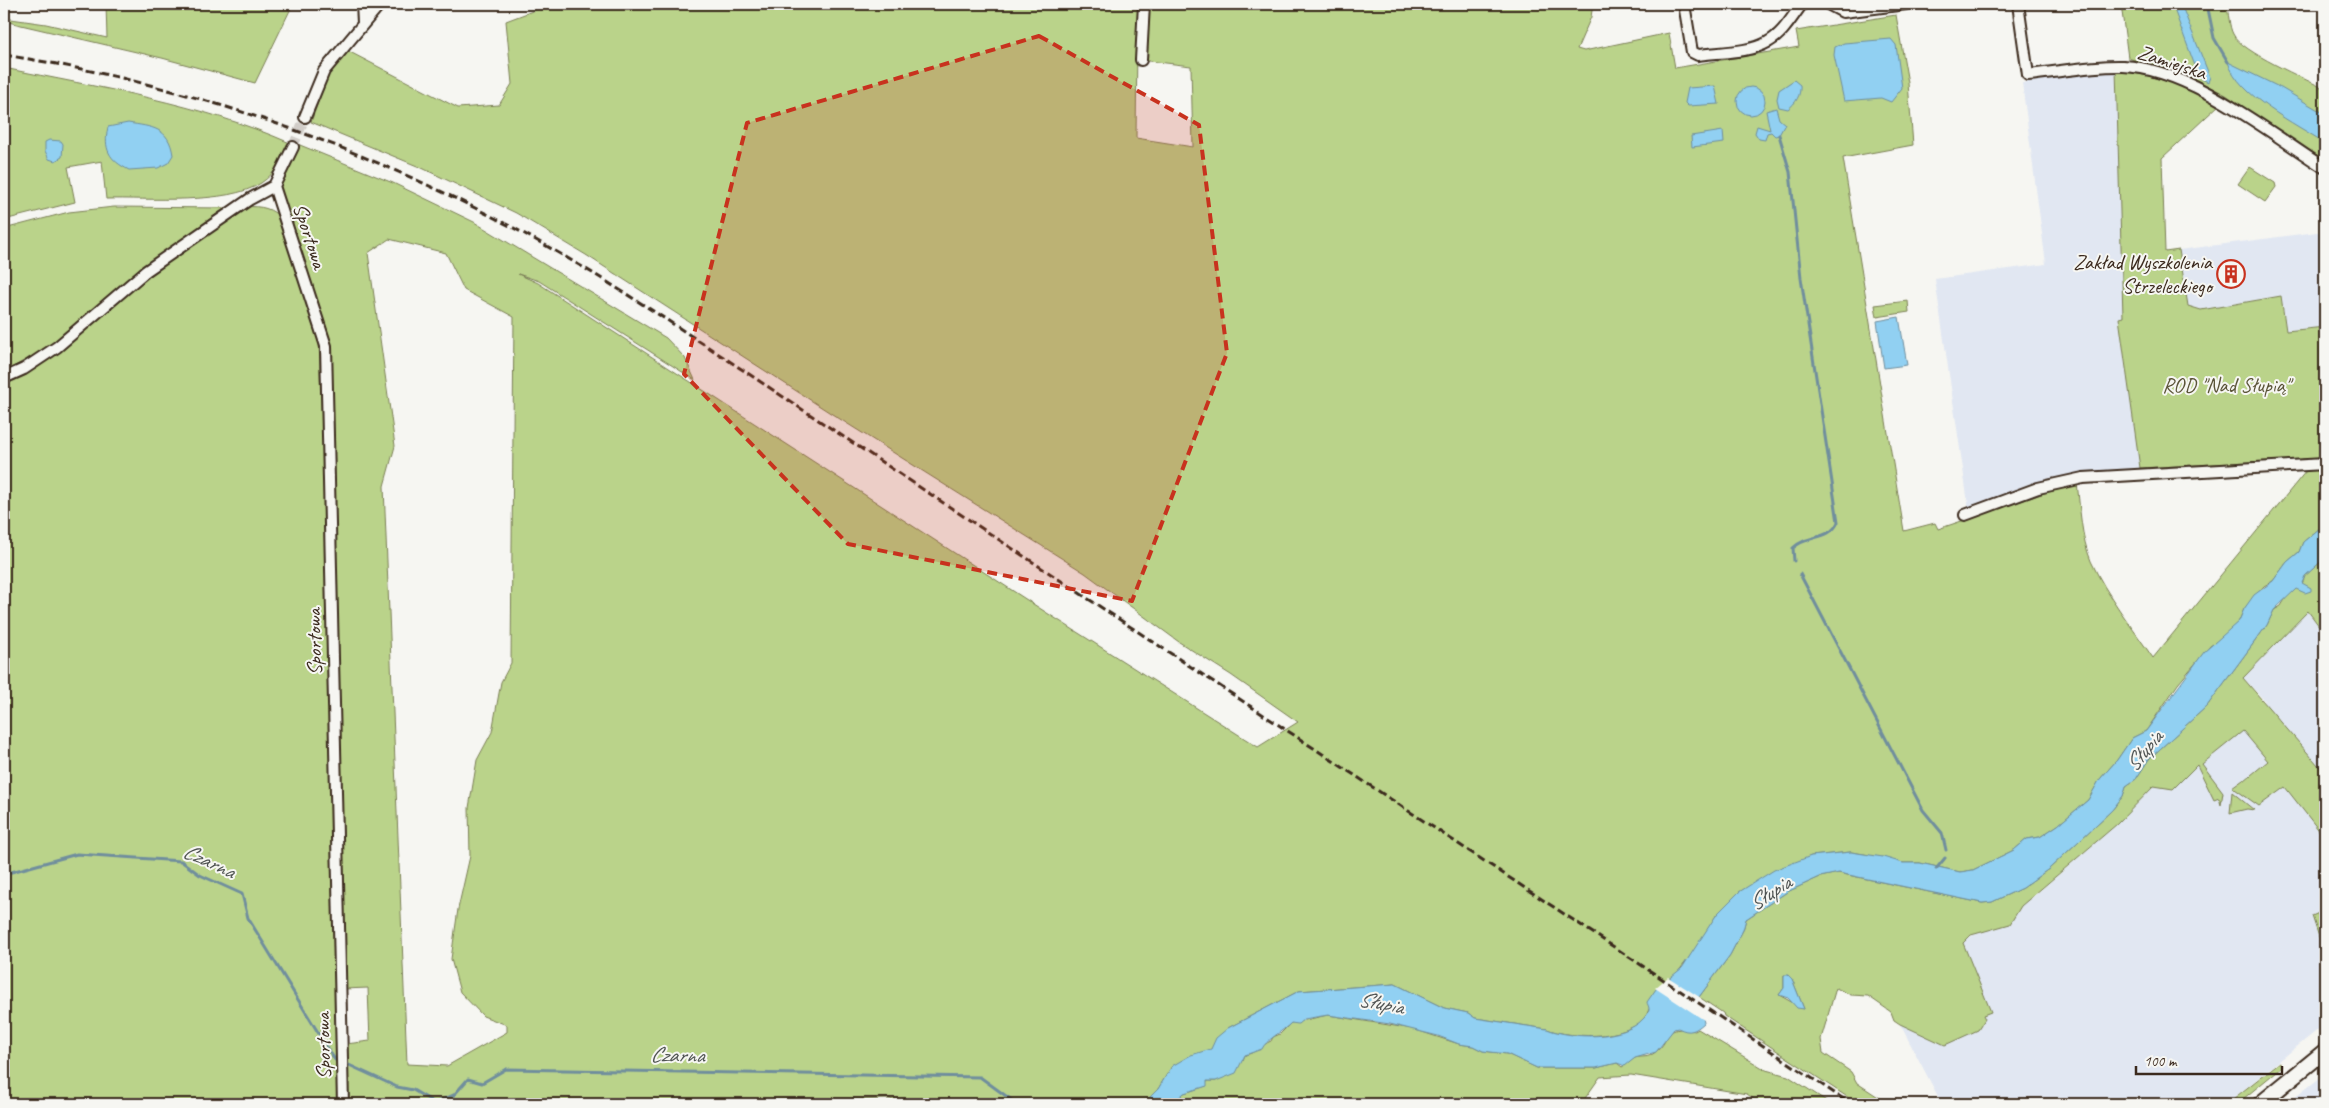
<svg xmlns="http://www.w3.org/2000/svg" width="2329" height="1108" font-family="Caveat,sans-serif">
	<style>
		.built { fill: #e1e7f2 }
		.green { fill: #bad38a; stroke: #7a7e54; fill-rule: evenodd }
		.water { fill: #91d0f2; stroke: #6f8e9d }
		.pier { fill: #f6f6f2 }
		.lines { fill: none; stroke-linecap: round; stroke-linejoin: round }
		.stream { stroke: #6f8e9d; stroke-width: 3 }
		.minor-tunnel { stroke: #d1cdc8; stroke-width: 10; stroke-dasharray: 10 5; stroke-linecap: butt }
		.minor-casing { stroke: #3b2a1e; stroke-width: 14 }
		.major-casing { stroke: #3b2a1e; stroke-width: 18 }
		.minor { stroke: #f6f6f2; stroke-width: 10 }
		.major { stroke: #f6f6f2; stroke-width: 14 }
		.rail { stroke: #3b2a1e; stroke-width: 3; stroke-dasharray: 8 4; stroke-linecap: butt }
		.marked { fill: #c8321e; fill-opacity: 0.2; stroke: #c8321e; stroke-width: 4; stroke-dasharray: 10 6; stroke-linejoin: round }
		.labels { text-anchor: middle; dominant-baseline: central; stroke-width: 4; stroke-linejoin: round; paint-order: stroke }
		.street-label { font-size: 21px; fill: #3b2a1e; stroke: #f6f6f2 }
		.poi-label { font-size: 21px; fill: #3b2a1e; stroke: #f6f6f2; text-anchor: end }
		.park-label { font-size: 21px; fill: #5b5439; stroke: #f6f6f2 }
		.water-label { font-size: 22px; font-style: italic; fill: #505453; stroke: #f6f6f2 }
	</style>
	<rect width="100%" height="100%" fill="#f6f6f2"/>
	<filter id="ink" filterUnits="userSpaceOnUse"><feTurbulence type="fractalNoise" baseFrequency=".02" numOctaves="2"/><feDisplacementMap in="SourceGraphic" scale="10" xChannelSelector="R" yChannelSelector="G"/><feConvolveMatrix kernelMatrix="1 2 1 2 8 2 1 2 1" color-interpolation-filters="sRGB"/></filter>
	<g filter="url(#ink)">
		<!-- built -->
		<path class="built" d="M2116 69 2123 317 2119 318 2140 468 2076 474 1969 510 1935 279 2046 264 2022 83Z
			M2325 231V327L2286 331 2281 296 2201 310 2188 306 2179 250Z
			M2308 611 2325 634V1024L2226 1104H1942L1900 1024 1904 1017 1885 992 2035 895 2117 824 2152 788 2265 701 2243 678Z
			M2325 1074V1104H2291L2289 1102Z"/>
		<!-- green -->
		<path class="green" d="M106 4H293L255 83 162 58 4 21V18L46 24 107 38Z
			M551 4H1140L1137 41 1136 138 1193 147 1191 66 1141 60 1145 4H1593L1591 17 1577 49 1584 51 1669 33 1675 68 1799 47 1796 31 1896 15 1908 83 1913 145 1843 158 1904 531 1935 523 1938 529 2077 482C2080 508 2081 537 2091 561 2107 596 2132 627 2153 658L2306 471 2325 469V524L2303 542 2299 552 2287 562 2273 581 2264 586 2244 609 2239 621 2222 638 2210 646 2178 684 2146 731 2132 738 2117 760 2100 779 2088 800 2058 825 2040 837 2027 839 2014 850 1973 870 1960 872 1920 863H1903L1864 854 1851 852 1811 856 1739 892 1717 914 1699 945 1649 1009C1640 1041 1571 1039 1547 1029L1475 1018 1468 1013 1444 1008 1395 984 1299 991 1228 1028 1212 1049 1172 1066 1158 1089 1143 1104H904L890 1099 666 1104H347L346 1044 370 1041 368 988 344 989 326 346 274 186 295 143 393 183 474 222 666 338 685 358 695 380 539 281 518 274 538 283 1047 613 1258 747 1298 722 1231 675 1179 642 1085 573 832 414 586 255 516 213 422 168 311 122 329 71 346 50 458 108 499 105 512 84 506 21ZM389 239 446 253 464 290 514 317 511 663 501 682 492 732 477 760 469 808 470 856 458 909 451 959 460 992 483 1016 507 1025V1032L447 1066 407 1064 384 486 395 446 368 253Z
			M2121 4H2226C2229 13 2229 27 2233 34 2241 52 2306 79 2325 89V163L2226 95 2191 77 2128 58Z
			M4 68C101 88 199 103 290 143 283 159 276 173 261 183 228 205 146 198 106 199L102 161 68 167 75 202 4 220Z
			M2116 69C2153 77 2188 84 2220 104L2162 158 2165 252 2179 250 2188 306 2201 310 2281 296 2286 331 2325 327V458L2140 468 2119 318 2123 317Z
			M2250 167 2275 183 2276 187 2265 202 2238 184Z
			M114 207 225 208 158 256 47 348 4 372V229L69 212Z
			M241 207C256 206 268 206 279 216L319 340 324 488 337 1104H4V381Z
			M1908 301 1909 312 1877 317 1875 305Z
			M2325 558V634L2308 611 2243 678 2325 773V838L2285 787 2259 806 2232 787 2243 779 2245 780 2268 761 2243 731 2202 764 2223 792 2221 805 2219 798 2214 800 2197 765 2173 789 2154 786 2117 824 2021 906 2010 924 1971 935 1963 943 1991 1012 1983 1015 1985 1019 1978 1030 1945 1045 1900 1024 1894 1020 1891 1012 1868 996 1851 995 1836 988 1821 1039 1823 1053 1851 1072 1857 1083 1889 1104H1858L1724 1016 1723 1013 1699 997 1730 955 1743 930 1746 919 1787 892 1820 877 1838 873 1982 903 1992 902 2022 888 2050 868 2112 810 2123 796 2126 786 2136 779 2149 759 2207 706 2267 625 2274 610 2281 606 2287 596 2302 584 2305 576ZM1784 975 1792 979 1804 1009 1779 995 1784 988Z
			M2232 792 2254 810 2247 809 2230 813Z
			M2321 912 2325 918V955L2312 916Z
			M1328 1015 1413 1029 1459 1044 1473 1046 1483 1051 1507 1054 1537 1068H1596L1617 1063 1622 1067C1627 1064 1631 1060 1635 1058 1640 1056 1646 1058 1651 1055 1674 1042 1660 1023 1695 1031L1698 1029 1766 1070 1788 1076 1831 1104H1761L1747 1094 1631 1075 1600 1077 1581 1104H1172L1184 1093 1206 1086 1207 1081H1216L1243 1060 1245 1055C1256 1053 1261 1045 1271 1041L1273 1037 1280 1034 1291 1023Z
			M2280 1062 2283 1066 2237 1104 2233 1099Z"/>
		<!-- water -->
		<path class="water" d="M2172 4H2181L2210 77 2208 82 2202 79 2198 74Z
			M1891 39 1896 45 1902 88 1891 102 1881 98 1844 101 1834 55 1835 47 1844 43Z
			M2228 62 2281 88 2325 114V143C2296 124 2238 96 2228 62Z
			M1794 80 1800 85C1801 95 1796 103 1788 109L1779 107 1777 99 1779 90Z
			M1715 86 1719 104 1688 106 1685 103 1688 88Z
			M1737 101a14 14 0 1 1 28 0a14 14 0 1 1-28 0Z
			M1776 108 1779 119 1785 124 1779 135 1775 136 1771 132 1767 133 1765 140 1759 139 1755 133 1757 126 1770 130 1766 111Z
			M128 123C152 127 169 127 173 155L168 163 158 168 129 170C109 160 103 149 108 127Z
			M1723 131 1724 143 1692 147 1691 136Z
			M49 140 61 141 63 144 62 157 55 161 49 159 45 151V142Z
			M1899 317 1907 365 1884 368 1877 321Z
			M2325 524V558L2305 576 2302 583 2311 588V591L2305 593 2296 589 2274 610 2267 625 2207 706 2149 759 2136 779 2126 786 2123 796 2112 810 2050 868 2022 888 1992 902 1982 903 1839 873 1820 877 1787 892 1746 919 1743 930 1730 955 1699 997 1704 1023C1695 1031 1690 1034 1678 1028L1674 1029 1656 1052 1635 1058 1625 1066 1617 1063 1596 1068H1537L1507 1054 1483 1051 1473 1046 1459 1044 1438 1036 1390 1024 1328 1015 1304 1019 1298 1024 1291 1023C1283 1031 1265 1041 1262 1049L1245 1055 1236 1073 1216 1081H1207V1086L1184 1093 1172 1104H1143L1158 1089 1172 1066 1191 1055 1211 1049 1216 1038 1228 1028 1299 991 1395 984 1444 1008 1468 1013 1475 1018 1547 1029C1572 1039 1624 1040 1643 1019 1646 1016 1649 1013 1649 1009 1649 1006 1647 1004 1647 1002L1656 989 1682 968 1717 914 1739 892 1774 870 1811 856 1851 852 1883 857 1903 863H1920L1960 872 1973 870 2014 850 2027 839 2040 837 2058 825 2088 800 2100 779 2117 760 2132 738 2146 731 2204 652 2239 621 2244 609 2254 595 2273 581 2287 562 2299 552 2303 542Z
			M1784 975H1788L1792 979 1804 1009 1797 1008 1788 998 1779 995 1784 988Z"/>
		<!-- pier -->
		<path class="pier" d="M1668 977 1701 998 1707 1022 1655 988Z"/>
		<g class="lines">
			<!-- stream -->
			<path class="stream" d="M2207 4 2214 38 2228 62
				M1779 135 1790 172 1801 278 1838 522C1830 541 1807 534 1793 548L1794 561
				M1800 574 1923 810 1942 833 1946 850
				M1936 869 1945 858
				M4 874 77 854 181 861 200 875 242 894 248 918 335 1060
				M349 1065 397 1087 413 1090 435 1103 454 1095 468 1079 482 1083 506 1069 980 1077 1017 1104"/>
			<!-- minor-tunnel -->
			<path class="minor-tunnel" d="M293 147 305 117"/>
			<defs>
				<path id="minor" d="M362 4 363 23
					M1684 4 1692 52 1698 55C1719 52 1749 53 1768 42 1783 34 1792 17 1802 4
					M1828 4 1843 12 1906 4
					M2018 4 2028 75C2059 72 2092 65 2123 66 2190 68 2270 133 2325 168
					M1141 60 1144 4
					M305 117 324 71 380 4
					M274 186 326 346 343 1104
					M4 378 24 369 57 347 146 271 250 199 274 186 293 147
					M1965 515 2038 488 2083 478 2325 464"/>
				<path id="major" d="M2260 1104 2325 1051"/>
			</defs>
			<!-- minor casing -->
			<use href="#minor" class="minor-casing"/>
			<!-- major casing -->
			<use href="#major" class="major-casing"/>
			<!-- minor -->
			<use href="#minor" class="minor"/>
			<!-- major -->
			<use href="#major" class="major"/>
			<!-- rail -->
			<path class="rail" d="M4 55C180 82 351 142 508 225 573 259 635 299 696 339L1851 1104"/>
		</g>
	</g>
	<!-- marked area -->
	<path class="marked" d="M1039 36 1199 125 1227 353 1132 601 848 544 684 374 747 123Z"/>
	<!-- icons -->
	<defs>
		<symbol id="building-ring" viewBox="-11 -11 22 22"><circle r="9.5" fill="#f6f6f2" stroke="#c8321e" stroke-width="1.5"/><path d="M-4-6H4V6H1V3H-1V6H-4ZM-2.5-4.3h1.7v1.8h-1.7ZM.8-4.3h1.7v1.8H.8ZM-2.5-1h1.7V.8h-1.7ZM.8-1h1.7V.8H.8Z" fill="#c8321e"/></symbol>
	</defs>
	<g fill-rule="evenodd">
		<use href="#building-ring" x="2215" y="258" width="32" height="32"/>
	</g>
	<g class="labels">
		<!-- street labels -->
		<g class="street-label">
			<text transform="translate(2172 62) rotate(18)">Zamiejska</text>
			<text transform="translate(310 236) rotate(72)">Sportowa</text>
			<text transform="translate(314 642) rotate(-91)">Sportowa</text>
			<text transform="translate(323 1046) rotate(-91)">Sportowa</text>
		</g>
		<!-- poi labels -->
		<g class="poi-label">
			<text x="2212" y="262">Zakład Wyszkolenia<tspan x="2212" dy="24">Strzeleckiego</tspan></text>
		</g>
		<!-- park labels -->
		<g class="park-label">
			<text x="2226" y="385">ROD "Nad Słupią"</text>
		</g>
		<!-- water labels -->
		<g class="water-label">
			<text transform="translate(2144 751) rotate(-50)">Słupia</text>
			<text transform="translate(209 861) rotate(25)">Czarna</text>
			<text transform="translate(1770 893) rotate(-33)">Słupia</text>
			<text transform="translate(1381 1003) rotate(11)">Słupia</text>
			<text transform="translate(677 1055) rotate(1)">Czarna</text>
		</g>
	</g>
	<!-- margin -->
	<rect width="2329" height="1108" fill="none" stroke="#f6f6f2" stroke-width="20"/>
	<rect x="10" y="10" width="2309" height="1088" fill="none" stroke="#3b2a1e" stroke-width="2" filter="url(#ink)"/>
	<!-- scale -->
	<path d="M2136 1066v8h146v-8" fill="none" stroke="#3b2a1e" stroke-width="2.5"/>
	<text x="2144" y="1066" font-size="15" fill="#3b2a1e" stroke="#f6f6f2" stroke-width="4" paint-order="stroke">100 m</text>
</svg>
